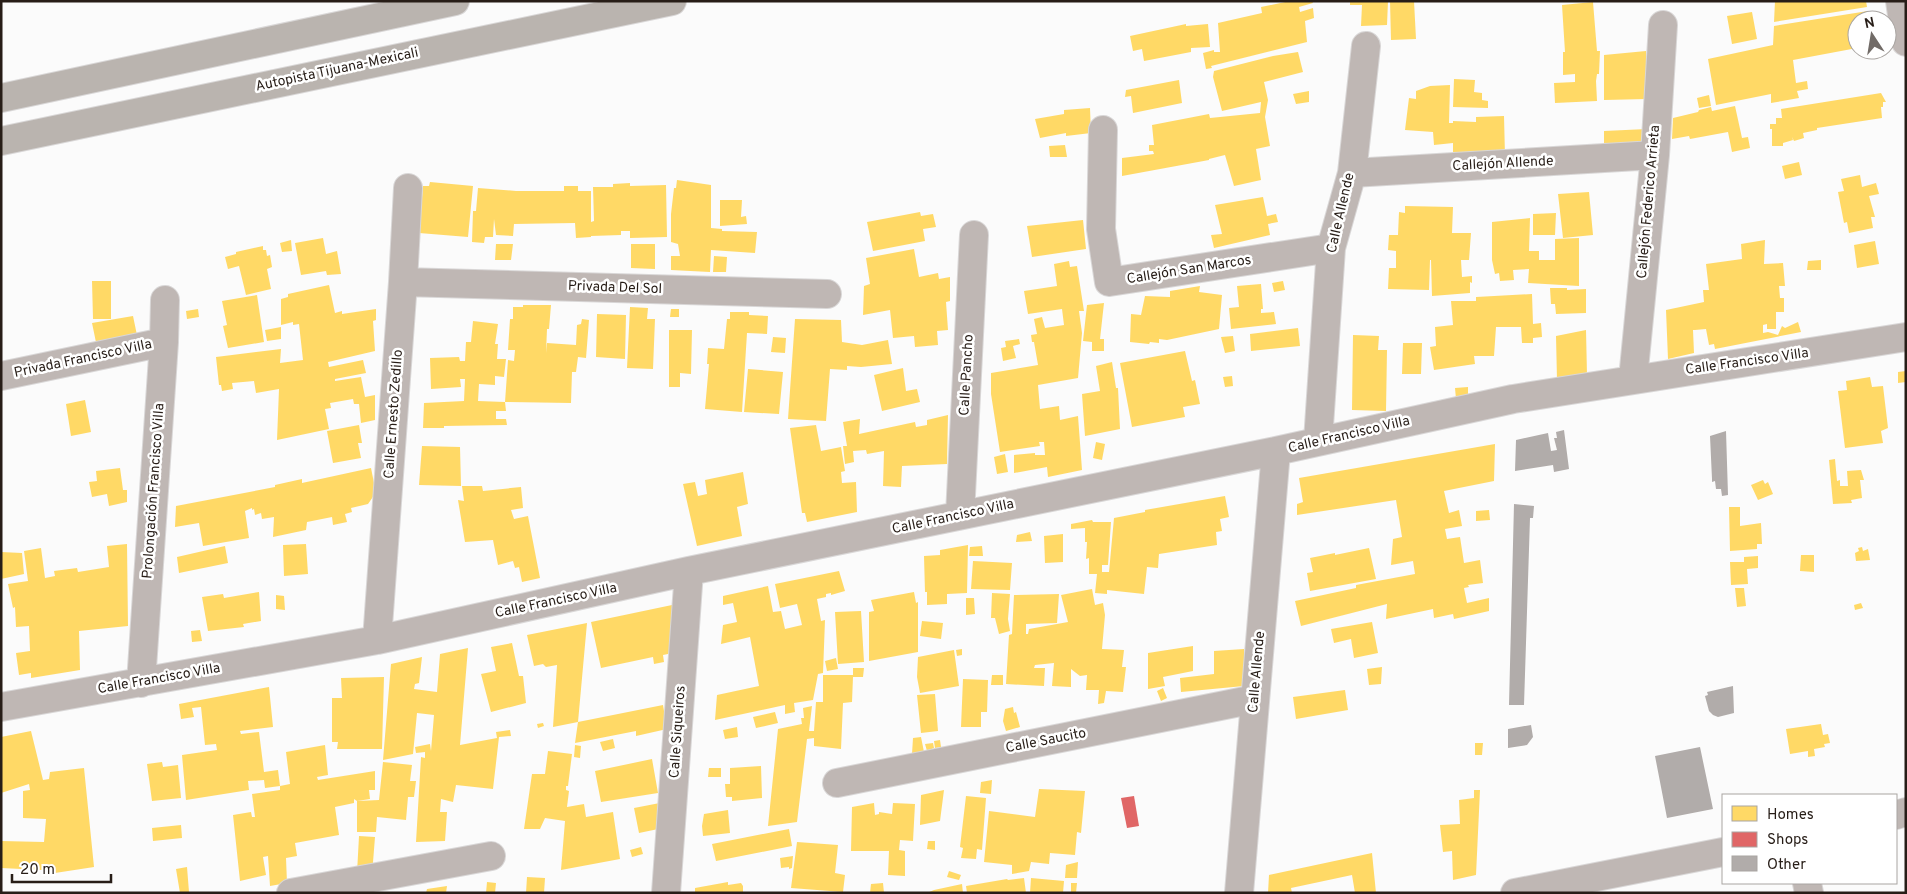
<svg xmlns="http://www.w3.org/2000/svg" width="1907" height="894" font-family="Overpass,sans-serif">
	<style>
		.homes { fill: #ffd966 }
		.shops { fill: #e06666 }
		.building { fill: #b1acaa }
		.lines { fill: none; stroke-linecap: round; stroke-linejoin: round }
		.minor-casing { stroke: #d9d7d7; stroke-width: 30 }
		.highway-casing { stroke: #d9d7d7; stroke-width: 30 }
		.minor { stroke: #bfb7b4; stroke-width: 28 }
		.highway { stroke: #bab4af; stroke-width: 28 }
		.labels { text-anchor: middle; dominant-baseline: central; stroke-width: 5; stroke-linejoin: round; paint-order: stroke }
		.street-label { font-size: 14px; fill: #271d17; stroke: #fff }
	</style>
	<rect width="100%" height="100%" fill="#fbfbfb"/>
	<!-- homes -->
	<path class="homes" d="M1290 1H1312L1313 3 1299 7 1300 12 1313 8 1314 18 1305 21 1307 42 1211 66 1212 68 1206 69 1203 53 1214 50V52H1220L1218 23 1262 13 1261 7Z
		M1350 1H1388L1387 25 1361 26 1362 5H1350Z
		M1390 1H1414L1416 39 1391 40Z
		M1775 1H1866L1867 7 1774 22Z
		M1593 2 1597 51H1600L1599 74H1597L1596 81 1597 101 1555 103 1554 83 1575 82V74L1563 75V52H1565L1562 5Z
		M1868 11 1869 20H1857V48L1793 60 1796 83 1807 81 1808 89 1797 91 1799 98 1771 103V94L1716 105 1708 59 1773 45 1774 26Z
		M1752 12 1757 39 1732 44 1727 16Z
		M1186 24V26L1208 24 1210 47 1191 48V52L1144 61 1142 49 1133 51 1130 36Z
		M1646 51 1647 99 1604 100V55Z
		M1298 52 1303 72 1264 82 1268 100 1265 117 1270 146 1256 149 1261 180 1234 186 1225 155 1209 159V160L1122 176V158L1154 154 1153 151H1149V145H1154L1152 125 1209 114 1210 118 1260 113 1261 102 1222 111 1213 77 1214 71 1273 56Z
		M1454 79 1475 80 1474 92 1482 93V100L1488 101V108L1453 107Z
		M1179 80 1182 103 1133 113 1131 96 1125 97 1126 90Z
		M1450 85 1449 123H1453V121L1476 122V117L1504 116 1505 156H1453V143L1434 145 1433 132 1405 130 1409 98 1416 99V91L1430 86Z
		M1309 91V102L1296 104 1293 94Z
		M1881 93 1886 102H1883V107H1881L1882 118 1817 128V130L1803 133 1804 138 1794 141 1792 137 1793 140 1783 143V146H1772V129H1770V124H1776V118H1782L1781 109Z
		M1709 95 1711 106 1699 108 1697 98Z
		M1735 106 1742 138 1748 137 1750 148 1732 152 1728 132 1690 139 1689 136 1672 139 1673 118 1698 112 1699 110 1711 107 1712 111Z
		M1090 108 1091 133 1066 136V133L1040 138 1035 119 1064 114V110Z
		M1647 129V150H1615V143H1604V131Z
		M1065 145 1067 157H1050L1049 146Z
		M1799 162 1802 175 1785 179 1782 166Z
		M1860 175 1862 187 1876 183 1879 194 1869 196 1875 217H1871L1873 228 1849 233 1847 222 1844 223 1838 192 1844 191 1841 179Z
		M677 180 711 185V228L722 229V231L757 232 755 253 711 250 710 272 671 270V256H680L678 244 671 242V214L674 188H676Z
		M430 182 473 186 468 237 419 233 423 186H429Z
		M630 183V186L666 185 667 237 630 238V231H621V235L591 236V237L576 238 575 223 514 224 513 236 496 235 494 219 493 237H485L484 243 472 242 473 211H476L478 188 516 191H564V186H578V191H591V222L594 221 593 187H613V184Z
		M1589 192 1593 235 1563 238 1558 194Z
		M1263 197 1267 216 1276 214 1278 222 1268 224 1270 235 1214 248 1211 235 1222 234 1215 205Z
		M720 200H742L741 217 746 216 747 224 720 226Z
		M1405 206 1453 207 1452 233H1471L1469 260H1461L1462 277 1472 276V283L1470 282V293L1432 296 1431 260H1430L1429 290 1388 289 1389 268H1396V251L1388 250 1389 235H1398L1399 212 1405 213Z
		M920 212 921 216 933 214 936 227 923 229 925 241 873 251 867 222Z
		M1556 213 1555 235H1533V214Z
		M1530 218 1529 251H1539V260H1555V239L1579 238V286L1528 283 1529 269 1513 270 1514 280 1500 281 1499 273 1495 274 1492 260V222Z
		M1083 220 1086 249 1032 257 1027 226Z
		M323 238 326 254 337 251 341 274 327 275 326 271 301 275 295 243Z
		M291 240 292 251 282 252 280 243Z
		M1765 240 1764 264 1783 263 1785 286H1779L1780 298H1784V312H1776V329H1767V324L1763 325V333L1768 332 1778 335 1782 326 1785 328 1798 322 1801 332 1715 349 1714 344 1709 345 1706 329 1695 330H1693L1694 353 1668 359 1666 310 1704 302 1703 290H1709L1706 264 1742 259 1741 244Z
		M1875 241 1879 264 1857 268 1854 245Z
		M496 244H513L511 260H495Z
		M631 244H655V269L631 268Z
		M263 246V250H266L267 256 270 255 272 267 267 269 271 289 246 295 239 266 228 269 225 257 236 254V252Z
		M914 249 919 277 938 273 939 279 950 277V301L946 302 948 330 937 331 938 345 915 347 914 336 893 338 890 310 863 315 864 286 870 284 866 258Z
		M714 256 727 257 726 272H713Z
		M1821 260V270H1807L1808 261Z
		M1069 261 1070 267 1077 266 1084 311H1079L1082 333 1078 378 1038 385 1040 409 1059 406 1060 420 1078 416 1082 470 1048 477 1047 467 1014 473V455L1035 453V455H1045L1044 442H1039L1040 446 1000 452 991 394V373L1038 365 1034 342H1032L1031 335 1037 334 1034 319 1042 317 1045 328 1064 325 1062 309 1028 314 1024 291 1057 286 1054 264Z
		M92 281H111V319H93Z
		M1283 281 1285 290 1274 292 1272 283Z
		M1261 284 1263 309H1261V313L1274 312 1276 324 1231 329 1229 308 1239 307 1237 286Z
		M329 285 335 313 342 311V314L376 309V320L373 321 375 351 328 362 329 367 363 360 366 373 335 379V381L361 377 365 397 375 395V420L361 423 359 404H354L353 399 330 403 331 408 325 409 329 429 277 440 279 389 256 393 254 381 232 383 233 389 222 391 221 385H219L216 357 281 349 280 363 303 360 299 324 293 325V322L281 325V299L288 297V294Z
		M1200 286 1199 292 1222 295 1219 329 1167 340 1159 339V343L1150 342 1149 344 1130 342 1131 314 1141 315 1145 296 1170 297V291Z
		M1550 288H1567V290L1586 289V313L1556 314 1555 304H1551Z
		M1532 294 1533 324 1541 323 1542 337 1533 338V343H1522L1521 327H1496L1494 356H1474L1475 364 1434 370 1430 347 1436 346 1435 327 1453 325 1451 301H1476V297Z
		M257 295 264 342 228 348 223 326 227 325 222 301Z
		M1104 303 1100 339H1104V351H1092V342L1083 341 1087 305Z
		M523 305H551L549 329H547L546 353 547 343 576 345 577 325 581 324 582 319 589 320 586 358 578 357 576 372H572L571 403 505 402 508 360 514 361 515 350H508L510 319H513V307H523Z
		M630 307 648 308 647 319H655L653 369 627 368Z
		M198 309 199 317 187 319 186 311Z
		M671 309H679V317H670Z
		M730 312H749V315L768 316 767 334 747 333 742 412 705 409 709 364H707L708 348 724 349 727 319H730Z
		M597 314 626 315 625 359 596 357Z
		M133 316 138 340 98 352 92 323Z
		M795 319 841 320 842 342 862 345 888 340 892 364 861 367 847 366V370L830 369 826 421 788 419Z
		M473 321 498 324 495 344H498L497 359H506L504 377 495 376V385L479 384 478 401 505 402 506 411H496V419H506L507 425 444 426V428H423L424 403 464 401 465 379H460L461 387 431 389 430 358 459 357 460 361H465L466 342H471Z
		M281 327V339L267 341 265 330Z
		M1298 328 1300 346 1251 351 1250 334Z
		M669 330H692L691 374 680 373V387H669Z
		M1586 330 1587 375 1557 380 1556 336Z
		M1353 335 1379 336 1378 350H1387L1386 411 1352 410Z
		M1233 336 1235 351 1225 353 1221 337Z
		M773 337 786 338 785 353 771 352Z
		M1019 339 1020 344 1013 346 1016 358 1003 361 1001 348 1006 347 1005 341Z
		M1403 343H1422L1421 374H1402Z
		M1185 351 1192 381 1195 380 1200 404 1183 407 1185 417 1132 427 1120 363Z
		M1112 362 1116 388H1118L1120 429 1085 436 1082 394 1100 391 1096 366Z
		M903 368 906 391 917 389 920 402 882 411 874 375Z
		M748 369 783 372 779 414 744 412Z
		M1906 371V382L1898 383V372Z
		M1232 376 1233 386 1225 387 1223 377Z
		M1870 377 1872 387 1883 386 1888 428 1881 431 1883 443 1845 448 1838 391 1847 390 1846 381Z
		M1468 387V397L1456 399 1455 388Z
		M85 400 91 432 71 436 66 404Z
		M948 415 947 464 902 466 901 487 883 486 884 451 867 454 866 450 853 451 854 462 845 464 843 446H847L843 422 860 419 859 434 915 422 916 427 927 425V420Z
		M359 425 362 443H358L361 458 333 463 327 431Z
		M816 425 821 451 841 447 845 471 841 472 842 483 856 482 857 512 807 522 805 513H802L790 428Z
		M1096 442 1105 444 1102 460 1093 458Z
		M1495 444 1494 481 1444 491 1449 513 1459 510 1462 526 1445 529 1447 539 1460 537 1464 563 1480 560 1483 583 1468 585 1469 587 1464 588 1467 603 1489 598V611L1454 619 1453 614 1434 618 1433 609 1386 619 1387 604 1301 626 1295 601 1356 588V585L1415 574 1413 561 1391 565 1393 539 1402 537 1396 500 1297 515V504L1303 502 1299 478Z
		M422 446 460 447 461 486 419 485Z
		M1005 454 1008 472 997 474 994 457Z
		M1835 459 1837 481 1840 480V486H1848L1847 471 1861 470 1864 480H1860L1862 498 1851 500 1852 503 1833 504 1829 460Z
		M120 468 123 490H127V502L109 506 107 494 92 497 89 482 97 481 96 471Z
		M371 468 374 483 376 482 377 491 368 504 351 508 352 512 345 514 347 522 333 525 332 517 307 522 306 530 273 537 274 517 262 519 261 513 255 515 254 509 252 510V508L245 511 249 538 203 546 199 523 175 527 176 506 275 487V485L302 479V483Z
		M743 472 748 504 737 507 742 536 697 546 683 484 695 482 698 496 707 494 705 480Z
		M1763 480 1765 484 1768 482 1773 494 1758 500 1751 485Z
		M462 486H482L483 491 521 487 523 508 511 510 514 519 528 516 540 578 522 582 519 567 515 568 513 561 498 565 493 540 465 542 458 500 464 501Z
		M1225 496 1229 517 1220 519 1222 531 1216 532 1217 545 1159 554 1158 568 1147 567 1144 594 1107 590V594L1095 593 1097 574H1089V558L1086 559 1087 542H1085V528L1071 529V524L1092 520 1093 522H1111L1108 565H1102V572H1109L1114 518 1145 512V510Z
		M1729 507H1740V526L1761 523 1762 544H1757V549L1730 551Z
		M1489 510 1490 520 1476 521V511Z
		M1030 532 1032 541 1016 542 1017 535Z
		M1063 534V562L1045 563 1044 536Z
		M127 544 128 626 79 631 80 670 31 678V673L19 675 16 653 30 651 29 626 16 627 15 607 13 608 8 584 28 581 24 551 41 548 45 578 55 576 54 571 77 568 78 572 109 567 107 546Z
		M306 544 308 574 284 576 283 545Z
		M968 545 967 593 947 594V604L927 605V592H925L924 556 940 555V550Z
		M225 546 228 563 179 573 177 557Z
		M982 546 983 556H969L970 547Z
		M1862 547 1863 551 1868 549 1870 560 1856 561 1855 553 1859 551 1858 548Z
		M1369 548 1376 579 1310 591 1307 573 1313 572 1310 558 1335 553V555Z
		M1 552 22 553 24 574 1 579Z
		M1801 555H1814V572L1800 571Z
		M1758 556V568L1747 569 1748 584 1731 585 1730 562H1744V557Z
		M973 561 1012 563 1010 590 971 589Z
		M839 571 845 591 831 595V593L826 594V597L817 599 821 621 825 620 823 673 818 674 813 700 794 703 795 712 785 714V705L715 720 717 695 759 686 750 637 721 644 723 625 737 622 733 603 723 605V596L768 586 773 612 781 611 785 629 802 625 797 604 780 608 775 584Z
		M1735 588H1744L1746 606 1737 607Z
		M1092 589 1095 605 1103 603 1105 615 1102 649 1124 650 1122 667H1126L1123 692 1106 691 1104 703 1098 704 1099 690H1086L1087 675 1080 676 1071 669V687L1052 686 1054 663 1035 665 1034 668H1045L1044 686 1006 684 1009 635 1012 634 1014 595 1059 594 1057 623 1026 624V634H1028L1029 629 1068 622 1061 595Z
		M259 592 261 621 243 624 244 627 208 631 202 597 223 594 224 598Z
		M914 592 916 603 918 602V652L869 661V612L874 611 871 600Z
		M992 593 1010 594 1008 619 1010 631 999 634 995 618H991Z
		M276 595 284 596 285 610 276 609Z
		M966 598H974L975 614 966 615Z
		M1861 603 1863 608 1855 610 1854 605Z
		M672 605 678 612V652L663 655 664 662 654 664 653 657 601 668 591 622Z
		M861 611 864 662 838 664 835 612Z
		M922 621 943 623 941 639 920 636Z
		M1372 622 1378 653 1354 658 1351 639 1334 643 1331 629Z
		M587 623 578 722 553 727 557 665 546 667 543 664 534 666 527 635Z
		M200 630 202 641 192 642 191 631Z
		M512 643 519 676H523L526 703 491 712 481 674 496 671 491 647Z
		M1193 646V671L1163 677 1165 686 1148 689V653Z
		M468 648 460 745 497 738 496 732 510 730 511 736 499 737 493 789 456 785 453 802 441 799 440 812H447L445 841 416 842 421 757 425 758V752L416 753 415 747 430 744 431 751 434 715 417 713 413 754 383 760 391 664 422 657 419 683 415 684 414 689 437 692 440 654Z
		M962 649V655L957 656 956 650Z
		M1244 649V686L1181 692 1180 678 1214 674V651Z
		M954 650 959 686 920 693 917 677 918 657Z
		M836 658 838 669 827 671 825 661Z
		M1382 667 1381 684 1369 685 1367 669Z
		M853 668H864L863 677H853L852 702 843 703 841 749 814 746V738L807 739 797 822 768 826 778 729 802 724 801 718H804L803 708 812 706 809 731H814L816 702H823V675H853Z
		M992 675H1003V685H991Z
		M384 677 382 749H337L338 742H332V698H342L341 678Z
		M963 679 988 680 987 712H981V727H961Z
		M269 687 273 727 240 731 241 734 259 732 264 772 278 770 280 786 290 784 286 752 325 745 328 775 317 777 318 780 375 771V790H369L370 799 357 801 354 799V803L335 807 339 835 295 843 297 856 286 858 287 883 270 886 268 856 263 857 266 875 240 881 233 815 251 812 252 817H255L252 794 280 790V786L265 788 264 780 248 781 249 790 186 800 182 755 217 750 216 744 205 745 201 707 192 708 194 717 181 719 179 704Z
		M1163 688 1167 698 1161 701 1157 691Z
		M1345 690 1348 710 1296 719 1293 697Z
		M935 694 938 731 921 733 917 695Z
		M663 705 667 729 636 736V731L575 743 578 722Z
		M1013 707 1014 713 1016 712 1020 727 1006 731 1003 721 1005 709Z
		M775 712 778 723 756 728 753 717Z
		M543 723 544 726 538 728 537 724Z
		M1821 724 1823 735 1828 734 1830 743 1824 744 1825 747 1814 749 1815 756 1808 757V751L1790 754 1786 729Z
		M737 727 738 737 725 739 723 730Z
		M31 731 43 780 49 779 50 772 84 768 94 867 42 875V870L1 868V841L44 842 46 819 23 818V791L30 790 29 784 1 793V737Z
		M921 737 924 752 912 754 913 738Z
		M613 739 615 748 603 751 600 742Z
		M940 740 941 747 935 748 934 741Z
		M933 743 934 748 927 751 925 744Z
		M1475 743H1483L1482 755H1475Z
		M575 745 581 746 580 758 574 757Z
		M548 751 572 754 568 786H566V790L569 791 567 807 584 804 586 817 613 812 620 859 561 870 565 821 545 818 540 829H524L532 774H545Z
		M652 759 658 793 601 802 595 771Z
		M162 762 163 767 178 765 181 798 152 801 147 764Z
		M383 762 412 765 410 781H416L414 797H408L406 820 377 817 376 832H357V801L379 800Z
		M761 766 762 798 732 801V797H726L725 784H730V768Z
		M709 768H721V777H708Z
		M992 780 991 794 980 793 981 782Z
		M1039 789 1085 791 1081 833 1077 832 1075 855 1050 853 1049 864 1031 862 1029 871 1012 874V865L984 862 989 811 1035 817Z
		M944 790 940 821 920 825 921 795Z
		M1474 790H1480L1476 875 1453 880 1452 851 1443 852 1440 825 1460 824 1459 800 1474 798Z
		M966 796 986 798 982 850 977 849 976 859 961 858 963 848 960 847Z
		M665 802 663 828 639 833 634 808Z
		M874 803 875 815 879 814V812L892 814 893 803 915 804 913 841 900 840 899 850 905 851V876L888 875 889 851H851L852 807Z
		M728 810 730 833 703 836 702 826 704 814Z
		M181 825 182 838 153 841 152 828Z
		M789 829 792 846 716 861 712 844Z
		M359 836 375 837 372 875 357 873Z
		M928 841H935V850L927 849Z
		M797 842 838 845 835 873 845 875 843 892 791 888Z
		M641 847 643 854 632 857 630 850Z
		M1372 853 1376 893H1355L1352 875 1291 888 1292 893H1268L1269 875Z
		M793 856 792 868 789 869V867L781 868 780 858Z
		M1078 862 1077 878H1065L1066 865Z
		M187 867 189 892 180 893 176 869Z
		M949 871 961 875 959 880 947 877Z
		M527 877 545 878 544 893H526Z
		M1024 878 1026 893H967L966 886 1007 879 1008 880Z
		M1031 878 1064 881 1063 893H1030Z
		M487 882 496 883 495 893H486Z
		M728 882V885L741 883 743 886V893H695V888Z
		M883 883 884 893H870L871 884Z
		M1071 883H1077L1076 893H1071Z
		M962 884 963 893H927L934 890Z
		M447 886 446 893H426L427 889Z"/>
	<!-- shops -->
	<path class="shops" d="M1134 796 1139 826 1127 828 1121 798Z"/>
	<!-- building -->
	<path class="building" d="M1564 430 1569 469 1554 472 1553 465 1515 471 1516 440 1548 433 1551 451 1557 450 1554 438H1557L1556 432Z
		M1726 431 1728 495 1722 496 1721 489H1716L1715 481 1712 482V479L1710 436Z
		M1514 504 1534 506 1533 518H1530L1524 705H1509Z
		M1733 686 1734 713 1718 717 1713 715 1709 711 1705 696 1708 695 1707 692Z
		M1531 725 1533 737 1527 745 1508 748V729Z
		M1700 747 1713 809 1667 818 1655 756Z"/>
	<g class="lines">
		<defs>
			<path id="minor" d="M1900 1 1906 42
				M1103 130 1101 229 1109 282 1331 248
				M1352 173 1655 155
				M403 282 827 294
				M1 376 164 342
				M1633 379 1655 155 1663 25
				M1318 441 1331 248 1352 173 1366 46
				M960 515 974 235
				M377 640 403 282 408 188
				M141 683 164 342 165 300
				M1 707 377 640 689 571 1276 451 1513 399 1906 337
				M837 783 1255 699
				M1896 815 1906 812
				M1807 883 1809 893
				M291 893 491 856
				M666 893 689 571
				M1239 893 1276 451
				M1515 893 1723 852"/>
			<path id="highway" d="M1 98 455 1
				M1 141 672 1"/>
		</defs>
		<!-- minor casing -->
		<use href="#minor" class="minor-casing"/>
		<!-- highway casing -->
		<use href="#highway" class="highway-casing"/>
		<!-- minor -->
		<use href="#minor" class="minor"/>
		<!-- highway -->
		<use href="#highway" class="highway"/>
	</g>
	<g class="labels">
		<!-- street labels -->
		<g class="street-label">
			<text transform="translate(337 70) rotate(-12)">Autopista Tijuana-Mexicali</text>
			<text transform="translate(1503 164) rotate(-3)">Callejón Allende</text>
			<text transform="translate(1649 202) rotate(-85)">Callejón Federico Arrieta</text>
			<text transform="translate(1341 213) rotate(-77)">Calle Allende</text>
			<text transform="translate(1189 270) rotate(-9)">Callejón San Marcos</text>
			<text transform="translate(615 288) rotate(2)">Privada Del Sol</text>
			<text transform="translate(83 359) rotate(-12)">Privada Francisco Villa</text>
			<text transform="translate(1747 362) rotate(-8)">Calle Francisco Villa</text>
			<text transform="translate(967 375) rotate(-87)">Calle Pancho</text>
			<text transform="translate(394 414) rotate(-86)">Calle Ernesto Zedillo</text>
			<text transform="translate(1349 435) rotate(-13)">Calle Francisco Villa</text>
			<text transform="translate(154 491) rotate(-86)">Prolongación Francisco Villa</text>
			<text transform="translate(953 517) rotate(-12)">Calle Francisco Villa</text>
			<text transform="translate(556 601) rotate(-12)">Calle Francisco Villa</text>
			<text transform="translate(1257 672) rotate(-85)">Calle Allende</text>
			<text transform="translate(159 679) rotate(-10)">Calle Francisco Villa</text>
			<text transform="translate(678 732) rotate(-86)">Calle Siqueiros</text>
			<text transform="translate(1046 741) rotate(-11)">Calle Saucito</text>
		</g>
	</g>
	<!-- border -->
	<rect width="1907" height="894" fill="none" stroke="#271d17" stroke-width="5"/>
	<!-- legend -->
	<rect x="1722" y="794" width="175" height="90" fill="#ffffff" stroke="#a9a5a2"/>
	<rect x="1732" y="806" width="25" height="15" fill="#ffd966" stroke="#a9a5a2"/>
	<text x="1767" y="819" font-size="15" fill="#271d17">Homes</text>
	<rect x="1732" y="832" width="25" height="15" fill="#e06666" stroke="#a9a5a2"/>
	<text x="1767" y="844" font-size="15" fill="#271d17">Shops</text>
	<rect x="1732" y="856" width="25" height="15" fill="#b1acaa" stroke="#a9a5a2"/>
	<text x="1767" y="869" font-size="15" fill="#271d17">Other</text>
	<!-- north arrow -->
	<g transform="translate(1872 35) rotate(348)"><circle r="24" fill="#ffffff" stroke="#a9a5a2"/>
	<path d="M0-4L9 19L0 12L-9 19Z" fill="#716b67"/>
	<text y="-8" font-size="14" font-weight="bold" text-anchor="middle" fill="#271d17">N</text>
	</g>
	<!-- scale -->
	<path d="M12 874v8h99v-8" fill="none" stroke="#271d17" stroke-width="2.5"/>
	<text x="20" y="874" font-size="15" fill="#271d17" stroke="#ffffff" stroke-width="4" paint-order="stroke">20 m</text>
</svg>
